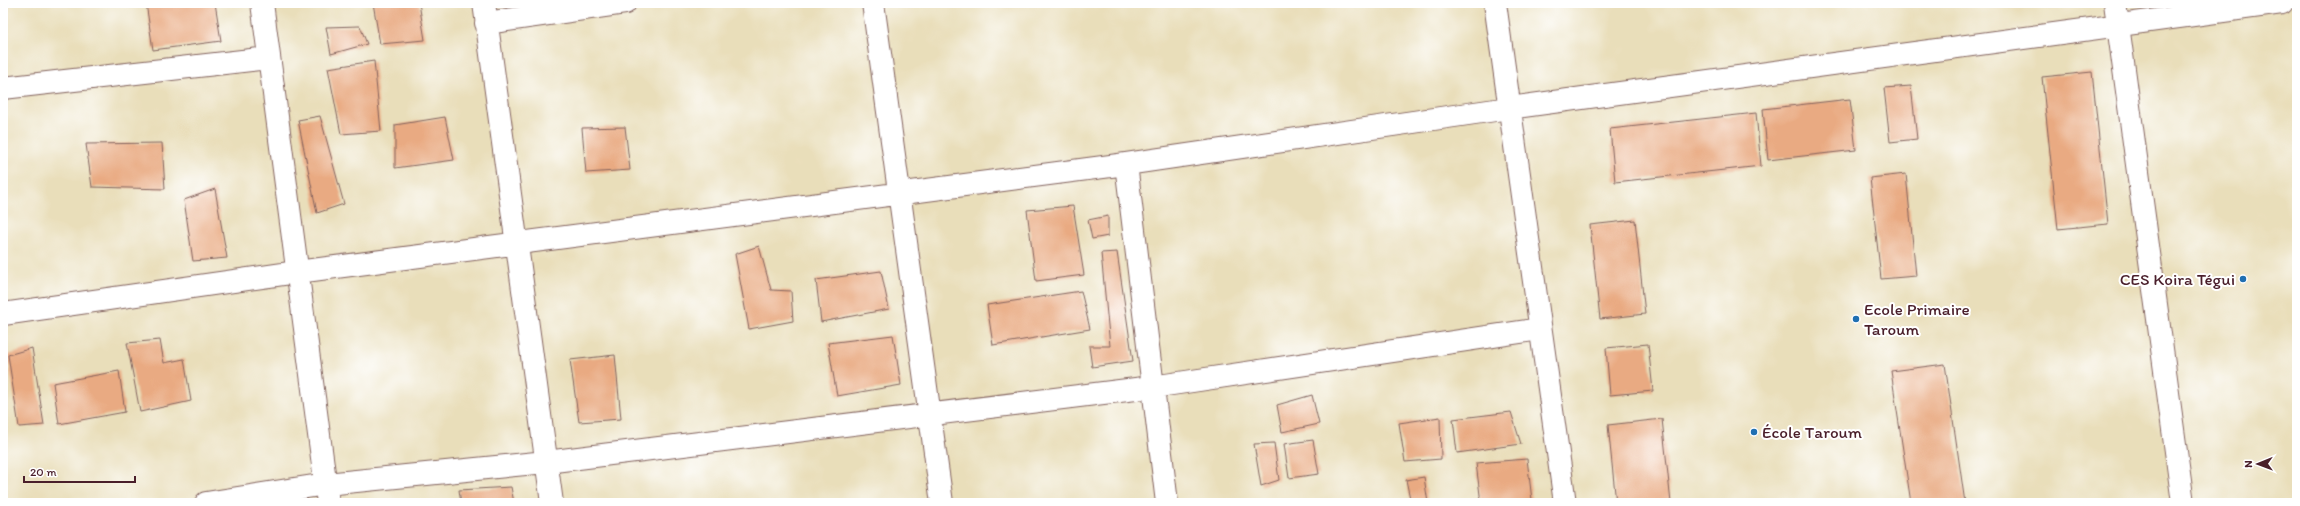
<svg xmlns="http://www.w3.org/2000/svg" width="2300" height="506" font-family="Itim,sans-serif">
	<style>
		.building { fill: #e9aa82 }
		.lines { fill: none; stroke-linecap: round; stroke-linejoin: round }
		.street-casing { stroke: #82625d; stroke-width: 24 }
		.street { stroke: #fff; stroke-width: 22 }
		.poi-dot { fill: #1f6fb2; stroke: #fff; stroke-width: 1.5 }
		.labels { text-anchor: middle; dominant-baseline: central; stroke-width: 4; stroke-linejoin: round; paint-order: stroke }
		.poi-label { font-size: 17px; fill: #4a1f2b; stroke: #fff; text-anchor: start }
	</style>
	<rect width="100%" height="100%" fill="#fff"/>
	<filter id="ink" filterUnits="userSpaceOnUse"><feTurbulence type="fractalNoise" baseFrequency=".025" numOctaves="2"/><feDisplacementMap in="SourceGraphic" scale="8" xChannelSelector="R" yChannelSelector="G"/><feConvolveMatrix kernelMatrix="1 2 1 2 8 2 1 2 1" color-interpolation-filters="sRGB"/></filter>
	<filter id="wash" filterUnits="userSpaceOnUse"><feTurbulence type="fractalNoise" baseFrequency=".012" numOctaves="4" result="noise"/><feDisplacementMap in="SourceGraphic" scale="16" xChannelSelector="R" yChannelSelector="G"/><feGaussianBlur stdDeviation="0.9" result="paint"/><feColorMatrix in="noise" values="0 0 0 0 0 0 0 0 0 0 0 0 0 0 0 0 0 1.4 0 .05"/><feComposite in="paint" operator="in"/></filter>
	<g filter="url(#wash)">
		<rect width="100%" height="100%" fill="#e9deba"/>
		<g id="blocks">
			<!-- building -->
			<path class="building" d="M146 3H215L221 41 153 50Z
				M373 3H419L425 40 380 44Z
				M360 26 367 44 331 54 326 27Z
				M374 61 381 131 341 134 328 68Z
				M2092 72 2108 224 2058 229 2042 77Z
				M1911 86 1917 139 1890 142 1884 88Z
				M1850 99 1856 150 1768 160 1763 109Z
				M1756 113 1761 166 1615 182 1610 129Z
				M320 116 344 204 317 213 298 120Z
				M445 117 454 160 395 168V125Z
				M625 127 630 170 586 173 582 128Z
				M162 143 165 189 92 187 86 144Z
				M1906 174 1916 276 1881 279 1870 178Z
				M215 189 227 258 193 261 184 200Z
				M1073 206 1084 275 1036 281 1027 210Z
				M1108 216V236L1092 239 1088 220Z
				M1635 220 1645 314 1600 319 1590 225Z
				M759 246 771 290 791 291 793 321 749 329 735 254Z
				M1117 252 1133 361 1092 367 1089 346H1110L1101 253Z
				M881 271 889 309 821 322 816 280Z
				M1081 291 1090 329 993 345 987 305Z
				M893 335 901 385 837 396 828 343Z
				M160 340 164 363 184 359 191 401 140 412 127 343Z
				M1648 344 1653 391 1610 395 1606 348Z
				M32 348 44 425 19 427 8 355Z
				M615 355 621 419 579 422 570 360Z
				M1945 364 1965 503H1911L1891 371Z
				M119 371 125 412 59 424 53 383Z
				M1312 395 1319 424 1282 432 1277 405Z
				M1511 412 1521 444 1457 453 1453 419Z
				M1440 417 1441 459 1405 462 1399 423Z
				M1662 419 1671 503H1616L1608 425Z
				M1313 440 1319 474 1289 478 1284 444Z
				M1274 443 1279 480 1261 486 1254 444Z
				M1527 459 1532 500 1481 503 1476 463Z
				M1424 477 1428 503H1411L1406 480Z
				M511 487 514 503H461L459 490Z"/>
		</g>
	</g>
	<g filter="url(#ink)">
		<use href="#blocks" fill-opacity="0" stroke="#82625d" stroke-width="1"/>
		<g class="lines">
			<defs>
				<path id="street" d="M262 3 328 503
					M484 3 552 503
					M873 3 942 503
					M1495 3 1565 503
					M2115 3 2183 503
					M486 23 625 3
					M3 88 269 58
					M1126 164 1167 503
					M3 314 297 272 1126 164 1509 108 2282 3
					M206 503 326 484 546 462 1152 387 1540 329"/>
			</defs>
			<!-- street casing -->
			<use href="#street" class="street-casing"/>
			<!-- street -->
			<use href="#street" class="street"/>
		</g>
	</g>
	<!-- markers -->
	<g class="poi-dot">
		<circle cx="2243" cy="279" r="4"/>
		<circle cx="1856" cy="319" r="4"/>
		<circle cx="1754" cy="432" r="4"/>
	</g>
	<g class="labels">
		<!-- poi labels -->
		<g class="poi-label">
			<text x="2235" y="279" text-anchor="end">CES Koira Tégui</text>
			<text x="1864" y="309">Ecole Primaire<tspan x="1864" dy="20">Taroum</tspan></text>
			<text x="1762" y="432">École Taroum</text>
		</g>
	</g>
	<!-- margin -->
	<rect width="2300" height="506" fill="none" stroke="#fff" stroke-width="16"/>
	<!-- north arrow -->
	<g transform="translate(2258 464) rotate(269)" stroke="#ffffff" stroke-width="3" paint-order="stroke">
	<path d="M0-3L7 15L0 10L-7 15Z" fill="#4a1f2b"/>
	<text y="-6" font-size="11" font-weight="bold" text-anchor="middle" fill="#4a1f2b">N</text>
	</g>
	<!-- scale -->
	<path d="M24 476v6h111v-6" fill="none" stroke="#4a1f2b" stroke-width="2"/>
	<text x="30" y="476" font-size="12" fill="#4a1f2b" stroke="#ffffff" stroke-width="3" paint-order="stroke">20 m</text>
</svg>
